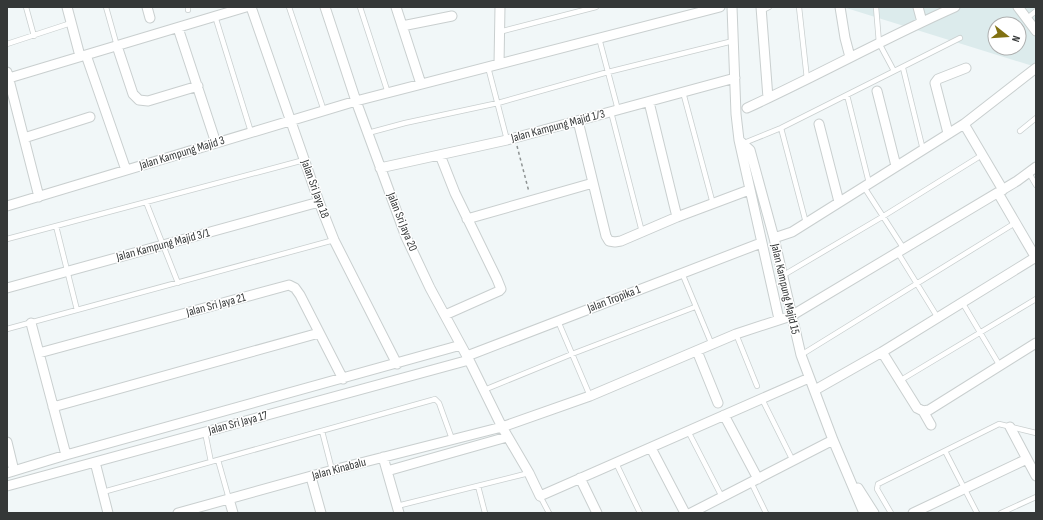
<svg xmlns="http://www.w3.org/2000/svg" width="1043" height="520" font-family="'Sofia Sans Condensed',sans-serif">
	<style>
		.built { fill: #dcebec; fill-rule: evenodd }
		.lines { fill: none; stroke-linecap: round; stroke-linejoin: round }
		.lane-casing { stroke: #c9cfcf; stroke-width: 6 }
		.street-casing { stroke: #c9cfcf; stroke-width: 11 }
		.path { stroke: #8e9393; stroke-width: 1.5; stroke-dasharray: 3 3; stroke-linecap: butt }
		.lane { stroke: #fff; stroke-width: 4.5 }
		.street { stroke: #fff; stroke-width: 9 }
		.labels { text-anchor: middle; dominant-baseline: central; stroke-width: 3; stroke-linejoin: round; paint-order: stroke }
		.street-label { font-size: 12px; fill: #353838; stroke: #fff }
	</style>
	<rect width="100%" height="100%" fill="#f1f7f8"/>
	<!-- built -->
	<path class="built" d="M843 7H1036V67ZM995 24H1019V48H995Z"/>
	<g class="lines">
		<defs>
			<path id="lane" d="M26 7 34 36
				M106 7 117 46
				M188 7V10
				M289 7 324 111
				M360 7 388 93
				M799 7 807 79
				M876 7 879 43 894 71
				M761 11 769 7
				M215 16 251 132
				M1026 19 1036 11
				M499 32 596 7
				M599 38 618 110
				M7 44 71 23
				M488 67 507 140
				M903 68 923 150
				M683 92 713 204
				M847 95 869 183
				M611 112 642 232
				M781 128 806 223
				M1020 131 1036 118
				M368 133 405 123 498 103 608 72 733 41
				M744 143 781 128 960 38
				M1029 173 1036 185
				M864 187 904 249
				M146 202 178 283
				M56 226 77 310
				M7 239 304 160
				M898 253 938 318
				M682 273 712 345
				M782 276 882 217 982 155
				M962 302 1000 366
				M558 321 590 396
				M7 329 334 240
				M736 334 757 386
				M801 355 1015 223
				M901 380 1036 299
				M484 390 572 354 695 307
				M762 399 793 461
				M322 431 332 470
				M688 431 722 497
				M205 432 211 462
				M945 451 977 513
				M218 460 229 499
				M616 463 640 513
				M751 482 766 513
				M478 486 485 513
				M103 492 432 400 435 399 439 403 452 439
				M540 496 549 513
				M397 506 529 473
				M891 513 877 489 878 484 999 424 1036 433
				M1001 513 1036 497"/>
			<path id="street" d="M67 7 80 56
				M147 7 150 18
				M251 7 319 202 334 240 397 364
				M325 7 356 101 406 237 430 288 469 360 502 427 529 473 540 496 809 378
				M396 7 421 84
				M732 7 736 114 739 140 779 319
				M761 7 768 98
				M840 7 845 38 850 57
				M918 7 922 22
				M1018 7 1036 31
				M402 26 452 16
				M178 28 216 143
				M117 46 133 94 139 100 148 101 198 86
				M86 55 126 170
				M499 64 500 7
				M7 72 39 197
				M9 78 246 7
				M877 91 896 166
				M649 102 677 217
				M747 108C817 76 885 38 955 7
				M578 121 606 236 609 241 615 242 621 241 677 217 749 190
				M819 124 839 202
				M964 124 1003 190
				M948 133 935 83 938 79 966 68
				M24 138 90 117
				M739 140 750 150 774 238 801 355 833 440 864 513
				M440 155 455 193 497 279 501 289 499 291 445 315
				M380 168 507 140 735 78
				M998 193 1036 258
				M7 206 356 101 720 7
				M467 219 593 183
				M774 238 792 232 964 124 1036 68
				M7 288 319 202
				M31 323 66 455
				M697 351 718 403
				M882 352 917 408 923 411 929 410 1036 343
				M39 353 289 285 295 288 300 295 343 379
				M467 356 761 243
				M815 390 882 352 1036 257
				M53 407 319 333
				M923 411 931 425
				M724 415 758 479
				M1010 427 1036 476
				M7 442 14 471
				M651 448 685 513
				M383 457 399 513
				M95 462 108 513
				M387 471 507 437
				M7 473 66 455 461 345
				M311 477 321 513
				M580 478 597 513
				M7 486 469 360
				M858 488 874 513
				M229 499 233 513
				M178 513 333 470 502 427 590 396 736 334 791 316 1017 181 1036 167
				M691 513 833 440
				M913 513 1027 459"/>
		</defs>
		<!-- lane casing -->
		<use href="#lane" class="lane-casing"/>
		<!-- street casing -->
		<use href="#street" class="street-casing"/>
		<!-- path -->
		<path class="path" d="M517 146 529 192"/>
		<!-- lane -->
		<use href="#lane" class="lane"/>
		<!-- street -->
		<use href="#street" class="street"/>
	</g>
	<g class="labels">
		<!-- street labels -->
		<g class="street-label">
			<text transform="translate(558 126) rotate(-15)">Jalan Kampung Majid 1/3</text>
			<text transform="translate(182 153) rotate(-17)">Jalan Kampung Majid 3</text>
			<text transform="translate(315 189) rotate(70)">Jalan Sri Jaya 18</text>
			<text transform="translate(402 222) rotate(68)">Jalan Sri Jaya 20</text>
			<text transform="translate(163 245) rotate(-15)">Jalan Kampung Majid 3/1</text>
			<text transform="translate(785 289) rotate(77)">Jalan Kampung Majid 15</text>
			<text transform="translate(614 299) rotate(-21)">Jalan Tropika 1</text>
			<text transform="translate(216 305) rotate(-15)">Jalan Sri Jaya 21</text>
			<text transform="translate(238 423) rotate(-15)">Jalan Sri Jaya 17</text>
			<text transform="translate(339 469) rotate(-15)">Jalan Kinabalu</text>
		</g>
	</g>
	<!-- border -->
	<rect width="1043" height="520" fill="none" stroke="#353838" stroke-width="16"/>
	<!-- north arrow -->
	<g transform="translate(1007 36) rotate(107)"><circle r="19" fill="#ffffff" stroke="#aeafaf"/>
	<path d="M0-3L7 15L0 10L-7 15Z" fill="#817111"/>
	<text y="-6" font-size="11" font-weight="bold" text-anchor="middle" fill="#353838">N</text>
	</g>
</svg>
